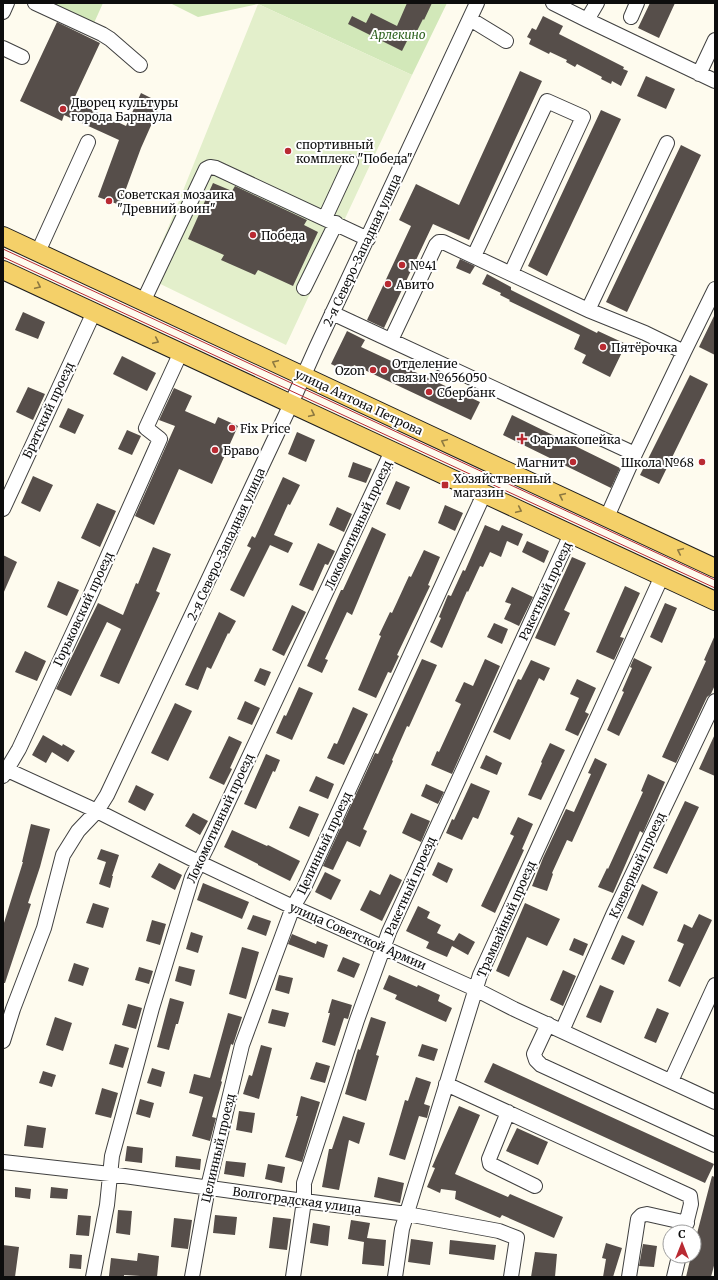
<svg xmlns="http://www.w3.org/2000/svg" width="718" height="1280" font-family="Merriweather,serif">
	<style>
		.green { fill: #d2e8b9 }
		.pitch { fill: #e3efcb }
		.building { fill: #564e4a }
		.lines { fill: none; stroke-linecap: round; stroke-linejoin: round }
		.minor-casing { stroke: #404040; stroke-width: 16 }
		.major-casing { stroke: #1e1e1e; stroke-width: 20 }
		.minor { stroke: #fff; stroke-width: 14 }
		.major { stroke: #f4d069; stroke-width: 18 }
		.tram { stroke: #b92a32; stroke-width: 1 }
		.oneway { stroke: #8c7840 }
		.poi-dot { fill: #b92a32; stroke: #fff; stroke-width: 1.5 }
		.labels { text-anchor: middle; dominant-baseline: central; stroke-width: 4; stroke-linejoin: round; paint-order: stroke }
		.park-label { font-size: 12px; font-style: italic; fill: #2f6320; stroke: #fff }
		.poi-label { font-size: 12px; fill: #0d0d0d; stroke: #fff; text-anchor: start }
		.street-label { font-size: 12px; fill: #0d0d0d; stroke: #fff }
	</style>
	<rect width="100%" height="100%" fill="#fefbee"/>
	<!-- green -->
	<path class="green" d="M51 3H103L94 23Z
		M170 3H447L412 75 258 4 198 17Z"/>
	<!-- pitch -->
	<path class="pitch" d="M258 4 412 75 286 345 146 277 168 228Z"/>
	<!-- building -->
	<path class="building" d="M407 3H432L424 20 423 19 415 35 411 33 402 51 348 24 352 16 366 23 371 13 397 26Z
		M650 3H675L659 38 638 28Z
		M543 16 563 26 559 34 624 67 623 69 628 71 621 86 612 81 611 84 601 79 602 77 577 64 575 67 566 62 567 60 550 52 549 54 529 44 531 39 527 37 532 28 536 30Z
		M57 22 100 43 73 101 126 126 141 93 161 103 141 148 120 205 98 197 119 140 64 115 62 121 20 101Z
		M520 71 542 81 469 240 433 224 384 328 367 320 411 226 399 220 416 184 459 205Z
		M646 76 675 89 666 109 637 96Z
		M601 110 621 119 547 276 528 266Z
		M681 145 701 155 627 312 606 302Z
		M213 183 232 191 235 186 307 220 304 225 318 232 293 286 258 270 255 275 221 260 224 255 188 239Z
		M460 259 475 266 470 274 456 268Z
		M487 274 511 287V290L597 333 598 331 626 344 610 377 582 363 586 355 574 349 580 335 509 301 510 300 500 295 501 293 482 284Z
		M23 312 45 322 38 339 15 330Z
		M715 314V355L699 347Z
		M347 331 365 340 361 347 480 402 471 420 354 365 350 373 331 364Z
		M122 356 156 373 147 391 113 374Z
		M690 375 708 384 659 484 640 475Z
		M28 387 45 394 33 420 16 412Z
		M174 388 192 396 185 411 215 424 218 417 238 426 212 484 179 469 154 525 135 516 175 426 159 420Z
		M68 408 84 415 75 434 59 427Z
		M512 415 620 468 611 488 503 435Z
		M127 430 141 436 132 455 118 449Z
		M297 432 315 440 306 462 288 454Z
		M353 462 372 469 366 483 348 477Z
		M33 476 53 485 40 512 21 503Z
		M283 477 300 485 290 505 288 504 274 535 293 543 288 553 270 545 244 597 230 590 251 548 247 546 252 536 255 538Z
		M396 481 410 487 400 510 386 504Z
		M97 503 116 511 100 547 81 538Z
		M445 505 463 513 455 531 438 523Z
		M337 507 352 514 344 532 329 525Z
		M485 525 499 531 502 525 523 534 518 546 507 541 501 557 490 552 483 567 480 566 468 592 467 591 442 648 430 642 441 618 439 617 448 595 451 596 463 570 465 571Z
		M372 527 386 534 352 615 347 612 325 659 328 660 322 673 307 666 341 590H343Z
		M527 541 549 551 544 563 522 552Z
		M318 543 335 551 328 565 325 564 313 591 299 585Z
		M153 547 171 554 156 591 160 593 119 684 100 676 121 629 107 622 71 696 56 689 98 603 123 615 136 583 138 584Z
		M424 550 440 557 428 585 430 586 397 655 399 656 391 673 388 672 376 698 358 690 381 636 379 635 390 612 392 613 409 576 411 577Z
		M3 555 17 562 3 594Z
		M572 557 586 563 564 610 570 613 555 646 535 638Z
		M58 581 79 590 67 616 47 607Z
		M625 586 640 593 620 637 624 638 614 660 596 652Z
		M512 587 533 597 519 626 504 619 511 604 505 602Z
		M665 603 677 608 662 643 650 637Z
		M292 605 306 612 284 656 272 650Z
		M219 612 236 621 229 634 228 633 211 669 207 667 198 690 185 685Z
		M494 623 508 629 502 644 487 637Z
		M715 635V685L711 694 707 697 676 763 662 757 706 661 704 660Z
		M25 651 46 661 37 681 15 672Z
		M634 658 652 667 619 736 607 730 624 692 622 691 632 668 630 667Z
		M422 659 437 665 409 727 407 726 392 760 393 761 363 829 367 831 360 847 347 841 333 870 323 866 375 753 378 754Z
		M485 659 500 666 452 774 431 765 437 751 439 752 461 704 455 701 464 682 473 686Z
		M531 660 550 668 544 681 539 678 510 740 493 732 518 679 521 680Z
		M260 668 271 672 265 686 254 681Z
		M577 679 596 688 585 712 589 714 578 736 565 730 579 698 570 694Z
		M299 687 313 693 292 740 276 733 284 715 286 716Z
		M245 701 260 708 252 725 237 719Z
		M175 703 192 711 168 761 151 753Z
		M353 707 368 714 344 765 327 758 334 743 337 744Z
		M715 734V776L699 769Z
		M43 735 62 746 63 744 75 751 68 762 52 752 46 763 32 755Z
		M229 736 242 742 230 768 232 769 224 785 209 778Z
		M550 743 565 750 541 800 528 795 542 763 541 762Z
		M266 754 280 760 275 772 273 771 256 809 244 804Z
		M486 755 502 763 497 775 480 768Z
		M595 758 607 764 572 842 567 840 552 873 553 874 547 891 532 886 543 858 566 809 574 812 591 774 588 773Z
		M648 774 665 782 643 833 640 831 613 893 598 887 607 868 608 869 643 792 641 791Z
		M316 776 334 784 328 799 309 791Z
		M471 783 490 791 478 819 473 817 462 840 446 833 452 819 454 820Z
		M426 784 444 792 438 804 421 796Z
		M136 785 154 794 145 811 128 802Z
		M685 801 699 807 667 874 653 868Z
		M299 806 319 814 309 837 289 828Z
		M193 813 208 821 200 835 185 826Z
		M411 813 430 821 421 842 402 833Z
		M518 817 533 824 522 849 524 850 495 913 481 906 514 836 510 834Z
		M31 824 50 829 40 867 28 903 31 904 5 983H3V926L23 862H22Z
		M232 830 267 846 268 845 300 861 290 881 258 865V864L224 847Z
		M101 849 119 855 112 876H113L110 888 99 884 106 862 97 859Z
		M438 862 453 869 447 883 432 875Z
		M159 863 182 875 175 890 151 877Z
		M325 872 341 880 331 900 315 892Z
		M390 874 402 880 382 921 360 910 370 890 380 895Z
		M203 883 249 902 242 919 197 900Z
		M642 884 658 892 643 926 627 918Z
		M93 903 109 908 103 928 86 923Z
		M525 903 560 919 547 946 527 937 509 977 496 971Z
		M418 906 430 912 427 918 441 925 437 933 454 941 459 933 475 942 468 955 452 946 447 957 426 948 429 942 406 931Z
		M699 914 712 920 680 987 668 981 684 944 677 941 684 924 692 928Z
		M253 915 271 921 266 936 247 929Z
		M152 920 166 924 160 945 146 941Z
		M191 932 203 936 198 953 186 949Z
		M292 934 316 944 317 941 328 945 324 958 288 944Z
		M622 935 635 941 624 965 611 959Z
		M574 938 588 944 583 956 569 950Z
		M242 947 259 952 246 999 229 994Z
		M343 957 360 964 354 978 337 971Z
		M74 963 89 968 83 986 68 981Z
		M179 966 195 970 191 986 175 981Z
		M139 967 153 971 149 984 135 980Z
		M563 970 576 976 563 1006 550 1000Z
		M279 975 293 978 289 994 275 990Z
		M389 975 417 987 418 985 440 995 438 1001 452 1008 446 1022 395 999 397 995 383 989Z
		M600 985 614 991 601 1023 586 1017Z
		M170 998 184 1002 178 1024H176L169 1050 157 1047Z
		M332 999 352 1005 348 1019 344 1018 335 1046 322 1042 330 1013H328Z
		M128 1004 142 1008 136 1029 122 1025Z
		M657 1008 669 1013 656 1043 644 1038Z
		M272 1009 289 1013 285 1027 268 1023Z
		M228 1013 242 1017 233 1045 231 1044 221 1081 222 1082 212 1117 216 1118 210 1141 192 1136 203 1097 189 1093 194 1074 210 1078Z
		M55 1017 72 1023 63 1051 46 1045Z
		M371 1017 386 1022 376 1055 379 1056 366 1101 345 1094 358 1049 360 1050Z
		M115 1044 129 1048 123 1068 109 1064Z
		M422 1044 438 1049 434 1061 418 1056Z
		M261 1045 272 1048 259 1099 243 1094 249 1075 252 1076Z
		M316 1062 330 1066 325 1083 310 1079Z
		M493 1063 714 1164 705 1183 484 1082Z
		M152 1068 165 1072 161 1087 147 1083Z
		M43 1071 56 1075 52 1087 39 1083Z
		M416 1077 431 1082 424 1104 430 1106 427 1118 419 1116 405 1160 389 1155 405 1100 408 1101Z
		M102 1088 118 1093 111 1118 95 1114Z
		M301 1096 320 1102 302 1162 285 1157 298 1116H296Z
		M140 1099 154 1103 150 1118 136 1114Z
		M459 1106 480 1115 455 1174 508 1197 510 1194 563 1217 554 1238 502 1215 500 1218 455 1199 456 1191 441 1189 440 1193 427 1187 435 1168 432 1167Z
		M239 1111 255 1113 252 1133 236 1130Z
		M343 1116 365 1123 359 1144 349 1140 339 1190 322 1187 329 1149H332Z
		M27 1125 46 1128 43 1148 24 1146Z
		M517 1128 548 1142 538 1165 506 1151Z
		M127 1146 143 1148 142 1163 125 1161Z
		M176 1156 201 1159 200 1170 175 1167Z
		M226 1161 246 1163 244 1177 224 1174Z
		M268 1164 285 1167 282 1183 265 1179Z
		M712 1176 715 1177V1262L711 1277H686L691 1256H694V1245Z
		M378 1177 404 1183 400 1203 374 1197Z
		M15 1187 31 1189 30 1199 15 1197Z
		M51 1187 68 1189 67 1199 50 1198Z
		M118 1210 132 1211 130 1235 116 1233Z
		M78 1215 91 1216 89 1236 76 1235Z
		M215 1215 237 1217 235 1235 213 1233Z
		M273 1217 291 1219 287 1250 269 1248Z
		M174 1218 192 1220 188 1249 171 1247Z
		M351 1220 370 1223 367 1238 386 1240 384 1266 362 1264 364 1242 348 1239Z
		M313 1223 330 1226 328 1246 310 1243Z
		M411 1239 433 1242 430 1265 408 1262Z
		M450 1240 496 1245 494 1260 449 1254Z
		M606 1243 622 1248 613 1277H603L606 1259 602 1258Z
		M643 1244 657 1246 654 1267 639 1266Z
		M3 1245 19 1247 15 1277H3Z
		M535 1252 557 1254 555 1277H531Z
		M138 1253 159 1256 157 1277 124 1275V1277L109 1276 111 1258 137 1261Z
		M70 1254 82 1255 81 1269 69 1268Z"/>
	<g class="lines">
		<defs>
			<path id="minor" d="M35 3 102 34 110 39 140 65
				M553 3 587 20 715 81
				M3 12 7 3
				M631 17 637 3
				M470 19 506 41
				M587 20 597 3
				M3 48 22 57
				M699 74 715 40
				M325 218 351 162
				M38 252 88 142
				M474 256 547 101 583 117 511 273
				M304 288 336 223
				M143 302 206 169 210 167 216 168 368 239
				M588 310 667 143
				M332 313 635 454
				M391 340 436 245 439 242H443L588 310 645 333 684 352 635 454 607 517
				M684 352 715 289
				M3 509 94 312
				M3 768 97 811 198 862 293 907 471 987 514 1009 715 1102
				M3 776 19 749 90 596 160 439 146 428 181 352
				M548 1024 534 1054 536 1060 541 1065 715 1145
				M562 1031 613 915 715 701
				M3 1041 13 1009 44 928 63 855 78 831 97 811 107 795 291 404 316 348 477 3
				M671 1081 715 985
				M446 1084 690 1196 691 1204 684 1232
				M508 1112 489 1159 490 1164 535 1186
				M3 1162 110 1174 304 1201 407 1214 499 1231 517 1238 511 1277
				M93 1277 107 1205 112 1156 152 1008 192 877 207 847 392 451
				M192 1277 208 1187 242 1045 293 907 303 890 484 494
				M293 1277 304 1201V1183L357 1020 389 932 571 534
				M395 1277 402 1229 480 975 662 576
				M629 1277 638 1219 642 1215 647 1214 687 1223
				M674 1277 679 1256"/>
			<path id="major" d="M3 236 715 568
				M3 270 715 601"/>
		</defs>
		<!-- minor casing -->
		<use href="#minor" class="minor-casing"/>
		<!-- major casing -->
		<use href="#major" class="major-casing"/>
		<!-- minor -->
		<use href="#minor" class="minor"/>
		<!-- major -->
		<use href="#major" class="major"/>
		<!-- tram -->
		<path class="tram" d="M3 249 715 580
			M3 257 715 588"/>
	</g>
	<!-- one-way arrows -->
	<defs><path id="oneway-chevron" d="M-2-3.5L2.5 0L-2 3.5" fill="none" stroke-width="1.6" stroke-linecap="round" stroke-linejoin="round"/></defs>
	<g class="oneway">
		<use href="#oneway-chevron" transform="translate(38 286) rotate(25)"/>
		<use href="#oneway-chevron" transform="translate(156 341) rotate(25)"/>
		<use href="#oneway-chevron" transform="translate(275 363) rotate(-155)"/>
		<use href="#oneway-chevron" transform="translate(312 414) rotate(25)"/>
		<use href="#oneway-chevron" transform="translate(444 442) rotate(-155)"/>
		<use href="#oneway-chevron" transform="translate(562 496) rotate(-155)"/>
		<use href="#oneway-chevron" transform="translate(519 510) rotate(25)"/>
		<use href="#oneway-chevron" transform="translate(680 551) rotate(-155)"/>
	</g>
	<!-- markers -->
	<g class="poi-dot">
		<circle cx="63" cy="109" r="4"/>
		<circle cx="288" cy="151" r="4"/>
		<circle cx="109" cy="201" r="4"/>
		<circle cx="253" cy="235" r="4"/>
		<circle cx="402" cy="265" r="4"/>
		<circle cx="388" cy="284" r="4"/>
		<circle cx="603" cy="347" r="4"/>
		<circle cx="373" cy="370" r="4"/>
		<circle cx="384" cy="370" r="4"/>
		<circle cx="429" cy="392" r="4"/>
		<circle cx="232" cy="428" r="4"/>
		<path d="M520 433h4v4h4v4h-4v4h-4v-4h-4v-4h4z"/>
		<circle cx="215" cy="450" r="4"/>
		<circle cx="573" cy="462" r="4"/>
		<circle cx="702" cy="462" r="4"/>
		<rect x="441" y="481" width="8" height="8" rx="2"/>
	</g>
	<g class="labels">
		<!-- park labels -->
		<g class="park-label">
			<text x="398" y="34">Арлекино</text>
		</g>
		<!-- poi labels -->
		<g class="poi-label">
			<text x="71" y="102">Дворец культуры<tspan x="71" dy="14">города Барнаула</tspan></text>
			<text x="296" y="144">спортивный<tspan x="296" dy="14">комплекс "Победа"</tspan></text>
			<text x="117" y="194">Советская мозаика<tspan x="117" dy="14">"Древний воин"</tspan></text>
			<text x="261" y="235">Победа</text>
			<text x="410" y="265">№41</text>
			<text x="396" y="284">Авито</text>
			<text x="611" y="347">Пятёрочка</text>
			<text x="392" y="363">Отделение<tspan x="392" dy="14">связи №656050</tspan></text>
			<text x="365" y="370" text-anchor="end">Ozon</text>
			<text x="437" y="392">Сбербанк</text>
			<text x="240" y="428">Fix Price</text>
			<text x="530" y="439">Фармакопейка</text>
			<text x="223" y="450">Браво</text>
			<text x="565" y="462" text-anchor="end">Магнит</text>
			<text x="694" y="462" text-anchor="end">Школа №68</text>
			<text x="453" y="478">Хозяйственный<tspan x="453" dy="14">магазин</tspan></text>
		</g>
		<!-- street labels -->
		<g class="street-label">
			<text transform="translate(362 250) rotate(-65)">2-я Северо-Западная улица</text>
			<text transform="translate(359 402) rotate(25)">улица Антона Петрова</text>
			<text transform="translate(48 410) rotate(-65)">Братский проезд</text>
			<text transform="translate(358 525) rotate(-65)">Локомотивный проезд</text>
			<text transform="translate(226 544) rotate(-65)">2-я Северо-Западная улица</text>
			<text transform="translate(545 591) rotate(-65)">Ракетный проезд</text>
			<text transform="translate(83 609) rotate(-65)">Горьковский проезд</text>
			<text transform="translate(220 818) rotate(-65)">Локомотивный проезд</text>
			<text transform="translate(324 843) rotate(-65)">Целинный проезд</text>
			<text transform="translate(637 865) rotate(-65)">Клеверный проезд</text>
			<text transform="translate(410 886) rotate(-66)">Ракетный проезд</text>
			<text transform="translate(506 919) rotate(-66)">Трамвайный проезд</text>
			<text transform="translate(358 936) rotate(24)">улица Советской Армии</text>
			<text transform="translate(218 1148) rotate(-77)">Целинный проезд</text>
			<text transform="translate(297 1200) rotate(8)">Волгоградская улица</text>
		</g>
	</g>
	<!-- border -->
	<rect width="718" height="1280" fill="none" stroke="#0d0d0d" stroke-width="8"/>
	<!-- north arrow -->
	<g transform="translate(682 1244)"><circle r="19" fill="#ffffff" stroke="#9e9e9e"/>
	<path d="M0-3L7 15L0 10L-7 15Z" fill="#b92a32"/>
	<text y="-6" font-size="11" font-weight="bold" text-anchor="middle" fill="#0d0d0d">С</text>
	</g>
</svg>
